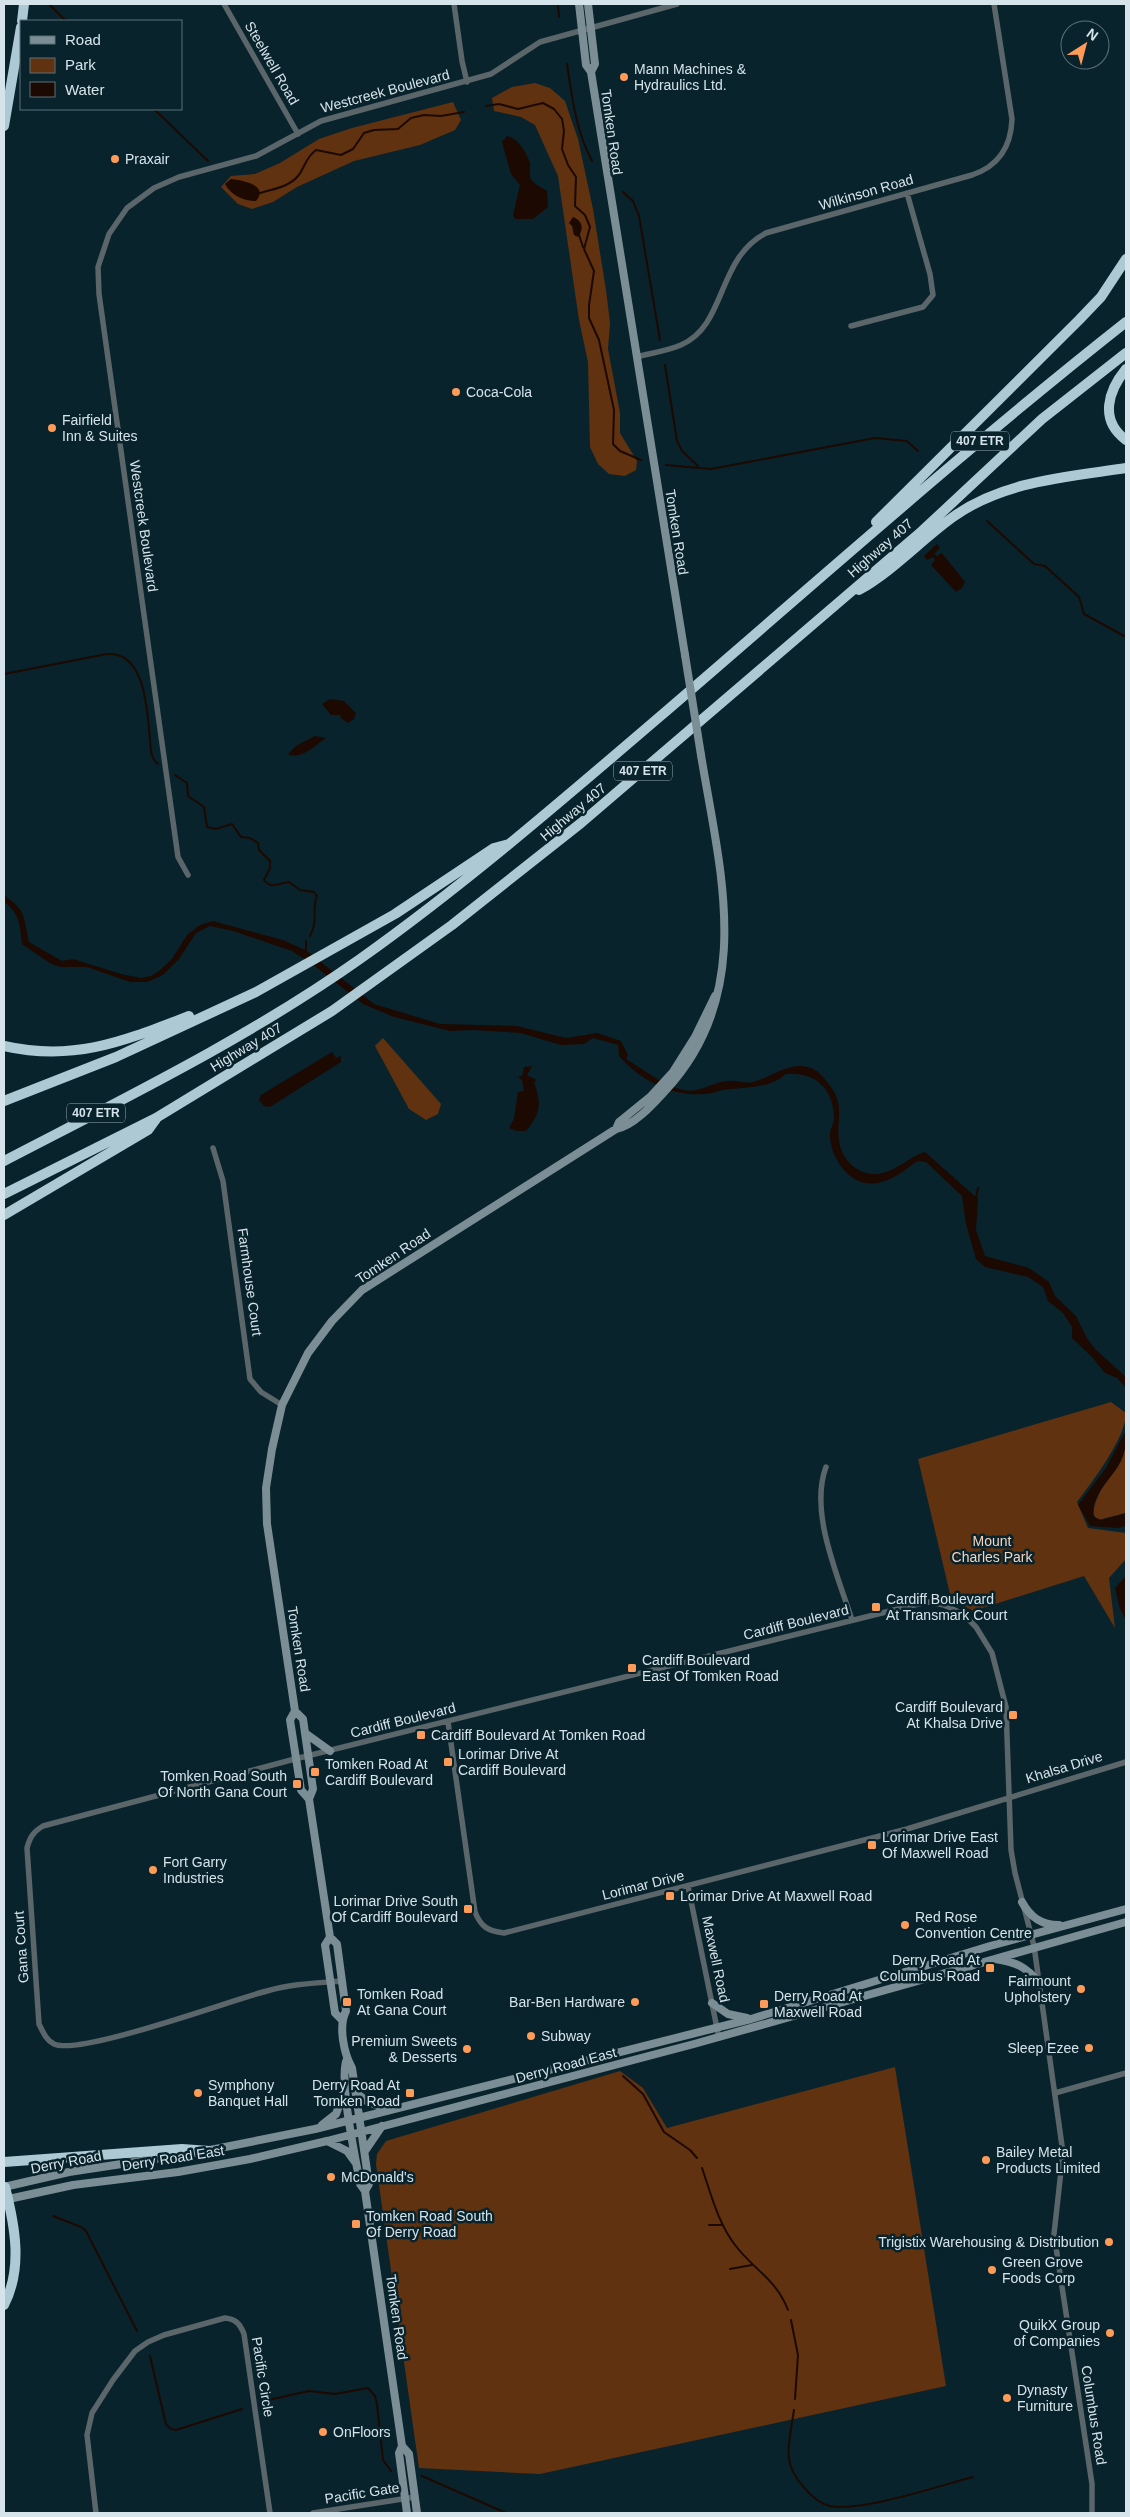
<svg xmlns="http://www.w3.org/2000/svg" width="1130" height="2517" font-family="Helvetica,sans-serif">
	<style>
		.green { fill: #603210 }
		.water { fill: #1c0901 }
		.lines { fill: none; stroke-linecap: round; stroke-linejoin: round }
		.stream { stroke: #1c0901; stroke-width: 2 }
		.minor { stroke: #5a666a; stroke-width: 5.5 }
		.secondary { stroke: #7b8e95; stroke-width: 8 }
		.motorway { stroke: #acc9d4; stroke-width: 10 }
		.secondary-bridge { stroke: #7b8e95; stroke-width: 8 }
		.poi-dot { fill: #fe9c57; stroke: #09232c; stroke-width: 2 }
		.labels { text-anchor: middle; dominant-baseline: central; stroke-width: 5; stroke-linejoin: round; paint-order: stroke }
		.shield { fill: #09232c; stroke: #98aab1; stroke-width: 1 }
		.shield-label { font-size: 12px; font-weight: bold; fill: #d5e4ea }
		.street-label { font-size: 14px; fill: #d5e4ea; stroke: #09232c }
		.poi-label { font-size: 14px; fill: #d5e4ea; stroke: #09232c; text-anchor: start }
		.park-label { font-size: 14px; fill: #f8d4bd; stroke: #09232c }
	</style>
	<rect width="100%" height="100%" fill="#09232c"/>
	<!-- green -->
	<path class="green" d="M535 83 550 88 565 101 578 139 593 209 606 290 610 323 608 349 620 413V433L637 461 636 470 625 476 609 474 598 464 590 447 588 362 579 320 558 176 535 125 521 117 494 111 492 98 512 87Z
		M453 102 461 120 455 130 420 145 354 161 297 187 273 202 252 209 238 204 221 187 231 176 255 174 280 163 319 139 352 128Z
		M383 1038 441 1104 438 1114 426 1120 409 1109 375 1046Z
		M1111 1402 1126 1413C1126 1438 1092 1482 1077 1502L1088 1528 1126 1533V1559L1109 1578 1115 1628 1084 1576 973 1611 951 1598 918 1459Z
		M1126 1445V1513L1098 1520 1093 1514C1096 1488 1118 1469 1126 1445Z
		M895 2067 946 2386 540 2474 419 2468 376 2164 377 2154 386 2141 620 2071 643 2088 667 2128Z"/>
	<!-- water -->
	<path class="water" d="M507 136C518 138 527 153 530 163 531 168 528 174 531 179 534 184 542 188 547 191L548 207 533 219H515L513 215 520 185 511 174 502 142Z
		M231 179C241 180 270 185 256 201 243 201 231 195 225 184Z
		M573 217C583 221 584 229 578 237L574 235 572 226 569 223Z
		M937 544 940 548 934 554 937 556 942 553 965 582 962 588 956 592 931 565 935 560 933 557 927 560 924 556Z
		M330 699 344 701 356 713 354 719 348 723 341 718 340 715H331L322 704Z
		M315 736 326 738C317 744 300 761 288 754L296 746Z
		M4 895C27 912 23 915 29 942L62 961 73 959 121 974 141 978 151 976 159 971 172 959 187 935 200 925 213 921 283 940 307 951 374 1004 440 1024 517 1026 566 1038 597 1033 621 1041 628 1055 626 1059C644 1070 663 1085 683 1090 697 1094 713 1082 727 1081 736 1080 744 1084 753 1082 772 1077 791 1060 811 1068 818 1070 824 1078 828 1083 846 1105 836 1116 839 1140 841 1160 858 1175 877 1174 896 1172 908 1157 925 1152L978 1199 976 1230 985 1256 1029 1268 1049 1282 1055 1296 1076 1316 1087 1338 1095 1349 1126 1377V1388L1117 1378 1105 1373 1092 1357 1072 1338V1327L1063 1313 1048 1301 1043 1287 1028 1277 985 1267 976 1259 966 1224 962 1196 926 1162 917 1161C905 1170 892 1181 877 1183 851 1188 832 1160 830 1138 829 1131 833 1126 834 1119 834 1089 816 1072 786 1074 770 1088 750 1087 731 1089 722 1089 713 1094 704 1094 672 1097 640 1080 619 1056L618 1045 593 1038 584 1044 561 1045 520 1033 473 1030 450 1031 394 1017 363 1004 311 963 292 951 233 931 210 926 196 933 179 959 163 975 147 982H130L87 967H61L51 964 22 944C20 926 20 913 4 902Z
		M332 1052 336 1058 341 1056V1062L270 1107 264 1106 259 1100 261 1095Z
		M532 1066 527 1075 537 1080 534 1082C541 1103 542 1112 526 1131H517L509 1128 514 1119 518 1092 524 1091 522 1080 518 1077 522 1076 524 1067Z
		M1126 1430C1126 1441 1126 1451 1121 1461 1112 1479 1090 1495 1094 1517L1101 1520 1126 1513V1526L1118 1528 1090 1526 1078 1505 1106 1468Z
		M1126 1576V1620L1120 1609 1115 1588Z"/>
	<g class="lines">
		<!-- stream -->
		<path class="stream" d="M49 4 66 21
			M558 4 559 17
			M567 64C572 97 576 131 592 161
			M486 106 499 104 518 109 543 103 554 109 562 119 564 131 562 149 568 165 576 177 575 206 585 215 590 227 584 249 594 271 589 305V318L599 340 614 410 613 444 620 451 641 460
			M154 109 208 161
			M623 192 633 201 639 216 660 340
			M257 194C271 189 288 188 298 176 305 167 306 157 316 150L341 155 353 149 364 133 374 130 398 129 411 118 424 115 441 116 464 112
			M579 235 583 247
			M665 365 677 441 682 451 698 466
			M666 465 711 469 875 438 907 441 918 451
			M987 521 1034 564 1045 566 1079 597 1084 614 1126 637
			M4 674 107 654C146 651 147 712 150 739 151 749 150 758 158 764
			M175 775 187 783 188 796 204 807 207 827 216 829 232 824 241 837 250 838 258 843 259 850 270 861V868L264 880C272 890 278 883 289 882L300 890 314 892 317 896C311 912 319 919 310 936
			M306 951V941
			M976 1198 978 1188
			M623 2076 643 2094 664 2132 690 2150 697 2158
			M702 2168C711 2194 718 2223 735 2245 754 2270 776 2279 788 2310
			M53 2216 81 2227 86 2231 137 2331
			M709 2225H723
			M730 2269 752 2265
			M791 2320 798 2355 795 2399
			M150 2356 166 2424 171 2429 176 2430 242 2409
			M268 2400 309 2391 335 2394 368 2388 375 2396 377 2404 383 2460 391 2471
			M794 2410C792 2425 787 2444 789 2459 790 2475 814 2503 830 2506 863 2512 938 2486 973 2477
			M422 2476 506 2513"/>
		<!-- minor -->
		<path class="minor" d="M224 4 298 134
			M454 4 462 61 467 82
			M851 326 923 307 933 295 930 274 907 193
			M636 357C651 353 667 351 681 345 727 325 716 259 766 233L972 175C999 166 1011 147 1012 119L994 4
			M188 875 178 857 99 294 98 267 109 234 127 208 154 188 179 177 256 156 321 121 491 74 540 42 677 4
			M213 1148 223 1181 250 1379 261 1392 282 1405
			M826 1467C809 1512 838 1576 852 1620
			M448 1722 475 1912C481 1927 488 1931 504 1933L907 1829 1126 1762
			M688 1886 719 2038
			M342 1981C317 1983 290 1984 267 1991 231 2000 80 2056 54 2044 46 2040 43 2032 39 2024L27 1848C30 1837 33 1832 43 1826L291 1760 914 1605 929 1602 944 1605 963 1614 976 1627 992 1653 1006 1707 1011 1850 1015 1873 1034 1946 1063 2153 1054 2234 1092 2484V2513
			M1055 2093 1126 2073
			M96 2513 87 2435 92 2413 113 2380 135 2351 148 2342 164 2335 225 2318C236 2319 240 2324 244 2334L270 2513
			M313 2513 415 2497"/>
		<!-- secondary -->
		<path class="secondary" d="M579 4 586 65 591 72 685 655
			M588 4 595 64 591 72
			M616 1129 619 1122 651 1096 673 1072 695 1037 715 996
			M295 1711 290 1720 301 1790 309 1799 330 1937 337 1944 346 2011C338 2026 344 2054 352 2068L369 2184 365 2191
			M305 1733 330 1751
			M309 1799 313 1789 303 1719 295 1711 267 1524 266 1488 272 1449 282 1405 308 1353 332 1321 362 1290 616 1129C634 1126 654 1103 666 1090 756 993 720 871 701 755
			M1022 1902C1030 1917 1041 1925 1059 1925
			M330 1937 325 1945 335 2013 342 2020
			M995 1959C1015 1962 1026 1966 1039 1983
			M712 2003 728 2014 747 2018
			M347 2059C338 2078 356 2160 360 2184L365 2191 402 2446 399 2453 407 2513
			M356 2093 368 2102 387 2109
			M322 2125 336 2114 345 2090
			M327 2141 347 2151 355 2162
			M205 2151 315 2129 751 2019 990 1946 1126 1909
			M365 2151 382 2126
			M4 2187 69 2172 194 2153
			M4 2200 73 2185 178 2172 250 2159 327 2141 694 2044 1126 1922
			M402 2446 409 2454 417 2513"/>
		<!-- motorway -->
		<path class="motorway" d="M22 21 24 4
			M4 126 21 27
			M1126 369C1108 391 1099 420 1126 440
			M876 522 1079 320 1101 297 1126 259
			M859 590C893 571 921 540 953 517 1003 481 1067 477 1126 468
			M4 1046C75 1062 124 1041 189 1016
			M4 1101 116 1057 256 992 395 914 494 848 509 844
			M4 1161C125 1098 248 1038 360 959 464 885 560 802 657 719 812 586 965 449 1126 322
			M4 1194 156 1118 332 1011 452 925 581 823 922 531 1042 419 1126 353
			M4 1215 148 1130 156 1119
			M4 2162 182 2149 209 2151
			M4 2305C23 2268 15 2226 5 2187"/>
		<!-- secondary-bridge -->
		<path class="secondary-bridge" d="M685 655 701 755"/>
	</g>
	<!-- markers -->
	<g class="poi-dot">
		<circle cx="624" cy="77" r="5"/>
		<circle cx="115" cy="159" r="5"/>
		<circle cx="456" cy="392" r="5"/>
		<circle cx="52" cy="428" r="5"/>
		<rect x="871" y="1602" width="10" height="10" rx="2.5"/>
		<rect x="627" y="1663" width="10" height="10" rx="2.5"/>
		<rect x="1008" y="1710" width="10" height="10" rx="2.5"/>
		<rect x="416" y="1730" width="10" height="10" rx="2.5"/>
		<rect x="443" y="1757" width="10" height="10" rx="2.5"/>
		<rect x="310" y="1767" width="10" height="10" rx="2.5"/>
		<rect x="292" y="1779" width="10" height="10" rx="2.5"/>
		<rect x="867" y="1840" width="10" height="10" rx="2.5"/>
		<circle cx="153" cy="1870" r="5"/>
		<rect x="665" y="1891" width="10" height="10" rx="2.5"/>
		<rect x="463" y="1904" width="10" height="10" rx="2.5"/>
		<circle cx="905" cy="1925" r="5"/>
		<rect x="985" y="1963" width="10" height="10" rx="2.5"/>
		<circle cx="1081" cy="1989" r="5"/>
		<rect x="342" y="1997" width="10" height="10" rx="2.5"/>
		<circle cx="635" cy="2002" r="5"/>
		<rect x="759" y="1999" width="10" height="10" rx="2.5"/>
		<circle cx="531" cy="2036" r="5"/>
		<circle cx="1089" cy="2048" r="5"/>
		<circle cx="467" cy="2049" r="5"/>
		<circle cx="198" cy="2093" r="5"/>
		<rect x="405" y="2088" width="10" height="10" rx="2.5"/>
		<circle cx="986" cy="2160" r="5"/>
		<circle cx="331" cy="2177" r="5"/>
		<rect x="351" y="2219" width="10" height="10" rx="2.5"/>
		<circle cx="1109" cy="2242" r="5"/>
		<circle cx="992" cy="2270" r="5"/>
		<circle cx="1110" cy="2333" r="5"/>
		<circle cx="1007" cy="2398" r="5"/>
		<circle cx="323" cy="2432" r="5"/>
	</g>
	<g class="labels">
		<!-- shield labels -->
		<g class="shield">
			<rect x="951" y="431.5" width="58" height="19" rx="4"/>
			<rect x="614" y="761.5" width="58" height="19" rx="4"/>
			<rect x="67" y="1103.5" width="58" height="19" rx="4"/>
		</g>
		<g class="shield-label">
			<text x="980" y="441">407 ETR</text>
			<text x="643" y="771">407 ETR</text>
			<text x="96" y="1113">407 ETR</text>
		</g>
		<!-- street labels -->
		<g class="street-label">
			<text transform="translate(272 63) rotate(60)">Steelwell Road</text>
			<text transform="translate(385 91) rotate(-15)">Westcreek Boulevard</text>
			<text transform="translate(612 132) rotate(82)">Tomken Road</text>
			<text transform="translate(866 192) rotate(-16)">Wilkinson Road</text>
			<text transform="translate(144 526) rotate(82)">Westcreek Boulevard</text>
			<text transform="translate(677 532) rotate(81)">Tomken Road</text>
			<text transform="translate(880 548) rotate(-41)">Highway 407</text>
			<text transform="translate(573 812) rotate(-40)">Highway 407</text>
			<text transform="translate(246 1047) rotate(-31)">Highway 407</text>
			<text transform="translate(393 1256) rotate(-34)">Tomken Road</text>
			<text transform="translate(250 1282) rotate(82)">Farmhouse Court</text>
			<text transform="translate(796 1622) rotate(-14)">Cardiff Boulevard</text>
			<text transform="translate(299 1649) rotate(81)">Tomken Road</text>
			<text transform="translate(403 1720) rotate(-14)">Cardiff Boulevard</text>
			<text transform="translate(1064 1767) rotate(-17)">Khalsa Drive</text>
			<text transform="translate(643 1885) rotate(-14)">Lorimar Drive</text>
			<text transform="translate(21 1947) rotate(-94)">Gana Court</text>
			<text transform="translate(716 1959) rotate(78)">Maxwell Road</text>
			<text transform="translate(566 2065) rotate(-15)">Derry Road East</text>
			<text transform="translate(173 2158) rotate(-9)">Derry Road East</text>
			<text transform="translate(66 2162) rotate(-11)">Derry Road</text>
			<text transform="translate(397 2317) rotate(82)">Tomken Road</text>
			<text transform="translate(263 2377) rotate(81)">Pacific Circle</text>
			<text transform="translate(1094 2415) rotate(81)">Columbus Road</text>
			<text transform="translate(362 2493) rotate(-9)">Pacific Gate</text>
		</g>
		<!-- poi labels -->
		<g class="poi-label">
			<text x="634" y="69">Mann Machines &amp;<tspan x="634" dy="16">Hydraulics Ltd.</tspan></text>
			<text x="125" y="159">Praxair</text>
			<text x="466" y="392">Coca-Cola</text>
			<text x="62" y="420">Fairfield<tspan x="62" dy="16">Inn &amp; Suites</tspan></text>
			<text x="886" y="1599">Cardiff Boulevard<tspan x="886" dy="16">At Transmark Court</tspan></text>
			<text x="642" y="1660">Cardiff Boulevard<tspan x="642" dy="16">East Of Tomken Road</tspan></text>
			<text x="1003" y="1707" text-anchor="end">Cardiff Boulevard<tspan x="1003" dy="16">At Khalsa Drive</tspan></text>
			<text x="431" y="1735">Cardiff Boulevard At Tomken Road</text>
			<text x="458" y="1754">Lorimar Drive At<tspan x="458" dy="16">Cardiff Boulevard</tspan></text>
			<text x="325" y="1764">Tomken Road At<tspan x="325" dy="16">Cardiff Boulevard</tspan></text>
			<text x="287" y="1776" text-anchor="end">Tomken Road South<tspan x="287" dy="16">Of North Gana Court</tspan></text>
			<text x="882" y="1837">Lorimar Drive East<tspan x="882" dy="16">Of Maxwell Road</tspan></text>
			<text x="163" y="1862">Fort Garry<tspan x="163" dy="16">Industries</tspan></text>
			<text x="680" y="1896">Lorimar Drive At Maxwell Road</text>
			<text x="458" y="1901" text-anchor="end">Lorimar Drive South<tspan x="458" dy="16">Of Cardiff Boulevard</tspan></text>
			<text x="915" y="1917">Red Rose<tspan x="915" dy="16">Convention Centre</tspan></text>
			<text x="980" y="1960" text-anchor="end">Derry Road At<tspan x="980" dy="16">Columbus Road</tspan></text>
			<text x="1071" y="1981" text-anchor="end">Fairmount<tspan x="1071" dy="16">Upholstery</tspan></text>
			<text x="357" y="1994">Tomken Road<tspan x="357" dy="16">At Gana Court</tspan></text>
			<text x="774" y="1996">Derry Road At<tspan x="774" dy="16">Maxwell Road</tspan></text>
			<text x="625" y="2002" text-anchor="end">Bar-Ben Hardware</text>
			<text x="541" y="2036">Subway</text>
			<text x="457" y="2041" text-anchor="end">Premium Sweets<tspan x="457" dy="16">&amp; Desserts</tspan></text>
			<text x="1079" y="2048" text-anchor="end">Sleep Ezee</text>
			<text x="208" y="2085">Symphony<tspan x="208" dy="16">Banquet Hall</tspan></text>
			<text x="400" y="2085" text-anchor="end">Derry Road At<tspan x="400" dy="16">Tomken Road</tspan></text>
			<text x="996" y="2152">Bailey Metal<tspan x="996" dy="16">Products Limited</tspan></text>
			<text x="341" y="2177">McDonald's</text>
			<text x="366" y="2216">Tomken Road South<tspan x="366" dy="16">Of Derry Road</tspan></text>
			<text x="1099" y="2242" text-anchor="end">Trigistix Warehousing &amp; Distribution</text>
			<text x="1002" y="2262">Green Grove<tspan x="1002" dy="16">Foods Corp</tspan></text>
			<text x="1100" y="2325" text-anchor="end">QuikX Group<tspan x="1100" dy="16">of Companies</tspan></text>
			<text x="1017" y="2390">Dynasty<tspan x="1017" dy="16">Furniture</tspan></text>
			<text x="333" y="2432">OnFloors</text>
		</g>
		<!-- park labels -->
		<g class="park-label">
			<text x="992" y="1541">Mount<tspan x="992" dy="16">Charles Park</tspan></text>
		</g>
	</g>
	<!-- border -->
	<rect width="1130" height="2517" fill="none" stroke="#d5e4ea" stroke-width="10"/>
	<!-- legend -->
	<rect x="20" y="20" width="162" height="90" fill="#09232c" stroke="#5b7078"/>
	<rect x="30" y="36" width="25" height="8" fill="#7b8e95" stroke="#5b7078"/>
	<text x="65" y="45" font-size="15" fill="#d5e4ea">Road</text>
	<rect x="30" y="58" width="25" height="15" fill="#603210" stroke="#5b7078"/>
	<text x="65" y="70" font-size="15" fill="#d5e4ea">Park</text>
	<rect x="30" y="82" width="25" height="15" fill="#1c0901" stroke="#5b7078"/>
	<text x="65" y="95" font-size="15" fill="#d5e4ea">Water</text>
	<!-- north arrow -->
	<g transform="translate(1085 45) rotate(36)"><circle r="24" fill="#09232c" stroke="#5b7078"/>
	<path d="M0-4L9 19L0 12L-9 19Z" fill="#fe9c57"/>
	<text y="-8" font-size="14" font-weight="bold" text-anchor="middle" fill="#d5e4ea">N</text>
	</g>
</svg>
